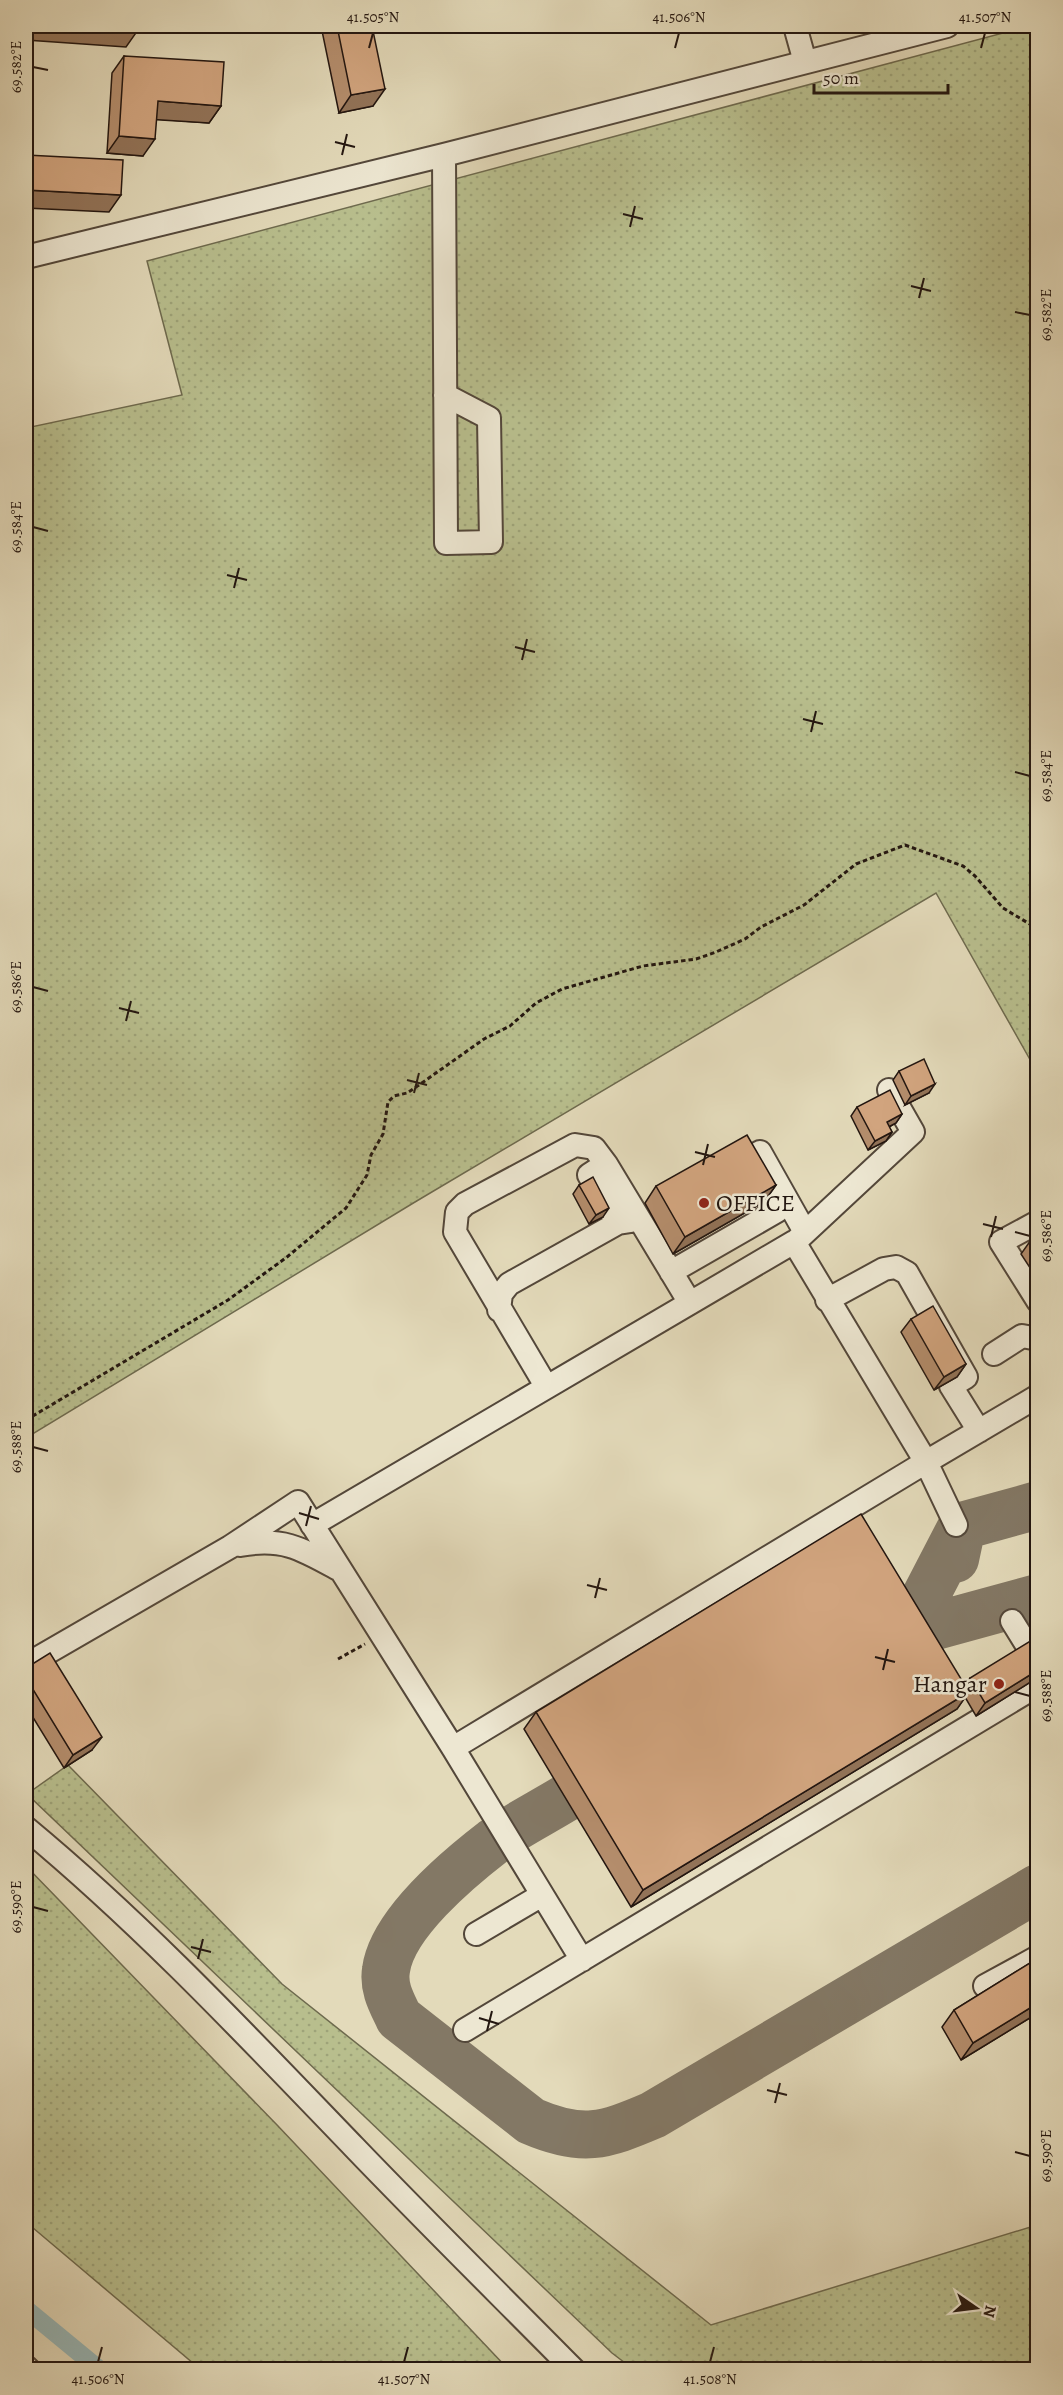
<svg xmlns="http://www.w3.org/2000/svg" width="1063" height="2395" font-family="Alegreya,serif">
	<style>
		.grass { fill: url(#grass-dots); stroke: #6e6a4e; stroke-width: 1.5 }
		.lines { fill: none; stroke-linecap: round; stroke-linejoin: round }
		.canal { stroke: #98b8b9; stroke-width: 18 }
		.taxiway { stroke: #837865; stroke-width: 48 }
		.minor-casing { stroke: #53473a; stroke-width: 26 }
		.path { stroke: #231610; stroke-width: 3; stroke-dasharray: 4.5 3; stroke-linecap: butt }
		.minor { stroke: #ede7d2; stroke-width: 22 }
		.wall { fill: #b48d6c; stroke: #231610; stroke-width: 1.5 }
		.shaded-wall { fill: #927358; stroke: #231610; stroke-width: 1.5 }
		.building { fill: #d1a47e; stroke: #231610; stroke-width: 1.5 }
		.ticks { fill: none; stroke: #231610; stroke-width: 2 }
		.poi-dot { fill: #8f2418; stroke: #ede7d2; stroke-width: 2 }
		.labels { text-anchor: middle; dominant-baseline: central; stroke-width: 5; stroke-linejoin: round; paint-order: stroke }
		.poi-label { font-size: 24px; fill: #231610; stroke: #ede7d2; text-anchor: start }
		.neatline { fill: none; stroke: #231610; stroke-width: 2 }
		.ticks-label { font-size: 15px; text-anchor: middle; fill: #231610 }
	</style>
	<defs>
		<pattern id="grass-dots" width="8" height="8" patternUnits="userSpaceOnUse" patternTransform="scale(1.5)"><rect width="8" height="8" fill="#b8be8d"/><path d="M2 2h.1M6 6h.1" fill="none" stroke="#9ea379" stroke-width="1.8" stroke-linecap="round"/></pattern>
	</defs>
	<rect width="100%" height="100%" fill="#e3daba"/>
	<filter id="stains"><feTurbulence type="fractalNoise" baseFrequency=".00333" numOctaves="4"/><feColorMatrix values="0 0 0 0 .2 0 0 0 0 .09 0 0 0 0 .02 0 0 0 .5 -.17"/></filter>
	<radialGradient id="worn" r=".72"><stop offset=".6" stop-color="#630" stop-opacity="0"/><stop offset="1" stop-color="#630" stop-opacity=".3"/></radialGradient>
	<!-- grass -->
	<path class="grass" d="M1029 26H1037V1072L936 893 415 1202 26 1438V428L182 395 147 261Z
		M1037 1609V1643L1029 1630 1034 1610Z
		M68 1765 282 1984 711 2325 1037 2225V2369H633L612 2353 27 1794Z
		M26 1866 278 2126 508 2369H200L26 2222Z"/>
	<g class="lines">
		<!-- canal -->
		<path class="canal" d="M26 2309 100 2370"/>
		<!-- taxiway -->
		<path class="taxiway" d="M962 1526 906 1634 1038 1598
			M955 1559 962 1526 1038 1505
			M564 1799C541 1813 515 1826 493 1842 458 1869 392 1924 386 1970 383 1988 392 2003 399 2018L531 2121C582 2143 604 2136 653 2115L1038 1888"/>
		<defs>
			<path id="minor" d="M795 26 805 62
				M444 155 446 543 491 542 489 418 445 395
				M26 257 444 155 947 26
				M1038 1222 1001 1242 1038 1301
				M618 1223 589 1175 606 1164 690 1303
				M796 1241 913 1132 889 1090
				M671 1272 777 1211 747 1161 760 1152 805 1232
				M827 1300 884 1269 896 1267 907 1273 966 1377 951 1386 979 1431
				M499 1310 501 1294 509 1284 618 1223 631 1221
				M994 1354 1022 1336 1038 1339
				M546 1386 455 1232 457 1212 465 1204 575 1145 594 1148 606 1164
				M312 1525 794 1242 926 1462 453 1748
				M956 1525 926 1462 1038 1396
				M240 1545C283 1537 302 1549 338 1569
				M1012 1621 1038 1663
				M26 1665 230 1547 298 1502 453 1748 582 1960
				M26 1828C143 1925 248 2037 354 2147 426 2222 500 2295 574 2370
				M476 1934 542 1895
				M985 1986 1038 1957
				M465 2030 1038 1685
				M26 2367 29 2370"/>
		</defs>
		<!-- minor casing -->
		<use href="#minor" class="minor-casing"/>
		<!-- path -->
		<path class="path" d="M26 1420 228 1300 287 1257 346 1208 367 1175 371 1155 383 1134 388 1102 394 1096 407 1093 419 1085 484 1039 510 1026 536 1003 562 989 643 966 696 959 716 952 745 939 761 927 804 905 856 864 905 845 963 866 975 876 1003 908 1038 929
			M338 1659 365 1644"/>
		<!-- minor -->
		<use href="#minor" class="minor"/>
	</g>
	<!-- wall -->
	<path class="wall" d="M321 26H372L373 106 339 113Z
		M124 56 221 106 209 123 156 119 143 156 107 153 112 73Z
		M899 1071 929 1093 905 1105 893 1080Z
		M857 1107 902 1114 896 1123 889 1127 892 1132 886 1141 868 1150 851 1116Z
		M579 1185 603 1217 589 1224 573 1194Z
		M776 1185 764 1202 673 1254 645 1203 656 1186Z
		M1038 1234V1280L1021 1254 1033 1237Z
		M911 1319 966 1364 957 1377 934 1390 901 1332Z
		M26 1668 92 1750 64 1768 26 1706Z
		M970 1678H1037L976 1716 965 1697 957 1709 631 1907 524 1729 536 1712 965 1686Z
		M1038 1958V2013L961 2060 942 2027 954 2010Z"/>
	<!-- shaded-wall -->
	<path class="shaded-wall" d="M26 26H75L138 30 126 47 26 40Z
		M385 89 373 106 339 113 351 95Z
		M158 101 221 106 209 123 146 119Z
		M119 136 155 139 143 156 107 153Z
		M26 190 121 195 109 212 26 208Z
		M935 1084 929 1093 905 1105 911 1096Z
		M902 1114 896 1123 881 1131 887 1122Z
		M892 1132 886 1141 868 1150 875 1141Z
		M776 1185 764 1202 673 1254 685 1237Z
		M609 1208 603 1217 589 1224 596 1215Z
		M966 1364 957 1377 934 1390 944 1377Z
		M1038 1670 1037 1678 976 1716 985 1703Z
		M969 1692 957 1709 631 1907 643 1890Z
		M102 1737 92 1750 64 1768 73 1755Z
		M1038 2003V2013L961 2060 973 2043Z"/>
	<!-- building -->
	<path class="building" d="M75 26H138V30Z
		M337 26H372L385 89 351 95Z
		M124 56 224 62 221 106 158 101 155 139 119 136Z
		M26 155 123 160 121 195 26 190Z
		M924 1059 935 1084 911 1096 899 1071Z
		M890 1090 902 1114 887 1122 892 1132 875 1141 857 1107Z
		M747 1135 776 1185 685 1237 656 1186Z
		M593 1177 609 1208 596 1215 579 1185Z
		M1038 1234V1244L1033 1237Z
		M933 1306 966 1364 944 1377 911 1319Z
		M861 1514 969 1692 643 1890 536 1712Z
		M1032 1640 1038 1650V1670L985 1703 970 1678Z
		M50 1653 102 1737 73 1755 26 1678V1668Z
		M1038 1958V2003L973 2043 954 2010Z"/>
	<!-- ticks -->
	<path class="ticks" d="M369 48 373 33M675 48 679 33M981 48 985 33M33 67 48 70M335 142 355 147M342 155 347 134M623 214 643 219M630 227 635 206M911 286 931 291M919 298 924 278M1015 312 1030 315M33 527 48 531M227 575 247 580M234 588 239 568M515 647 535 652M522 660 527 639M803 719 823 724M811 732 816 711M1015 772 1030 776M33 987 48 991M119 1008 139 1013M126 1021 131 1001M407 1080 427 1085M414 1093 419 1073M695 1152 715 1157M703 1165 708 1144M983 1224 1003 1229M1015 1232 1030 1236M991 1237 996 1216M33 1447 48 1451M299 1513 319 1519M306 1526 311 1506M587 1585 607 1590M595 1598 600 1578M875 1657 895 1662M883 1670 888 1649M1015 1692 1030 1696M33 1907 48 1911M191 1947 211 1952M198 1959 203 1939M479 2018 499 2024M487 2031 492 2011M767 2090 787 2095M775 2103 780 2083M1015 2152 1030 2156M98 2362 102 2347M404 2362 408 2347M710 2362 714 2347"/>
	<!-- markers -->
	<g class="poi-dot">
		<circle cx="704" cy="1203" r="6"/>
		<circle cx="999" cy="1684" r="6"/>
	</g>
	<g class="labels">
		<!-- poi labels -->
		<g class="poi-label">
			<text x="716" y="1203">OFFICE</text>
			<text x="987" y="1684" text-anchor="end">Hangar</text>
		</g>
	</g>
	<!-- margin -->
	<rect width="1063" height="2395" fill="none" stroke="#e3daba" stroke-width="66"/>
	<!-- north arrow -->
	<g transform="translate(976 2308) rotate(104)" stroke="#ede7d2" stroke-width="4.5" paint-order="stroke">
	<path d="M0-4.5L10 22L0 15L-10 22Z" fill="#231610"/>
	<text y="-9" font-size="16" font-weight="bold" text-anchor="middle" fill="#231610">N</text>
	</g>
	<!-- scale -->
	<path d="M814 84v9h134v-9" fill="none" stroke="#231610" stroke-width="3"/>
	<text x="823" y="84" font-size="18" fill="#231610" stroke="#ede7d2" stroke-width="4.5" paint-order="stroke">50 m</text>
	<rect x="33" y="33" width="997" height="2329" class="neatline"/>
	<g class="ticks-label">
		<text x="373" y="22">41.505°N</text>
		<text x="679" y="22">41.506°N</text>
		<text x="985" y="22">41.507°N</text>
		<text transform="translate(16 67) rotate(-90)" y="5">69.582°E</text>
		<text transform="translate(1046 315) rotate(-90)" y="5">69.582°E</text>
		<text transform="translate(16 527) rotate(-90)" y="5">69.584°E</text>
		<text transform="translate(1046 776) rotate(-90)" y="5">69.584°E</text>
		<text transform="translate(16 987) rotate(-90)" y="5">69.586°E</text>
		<text transform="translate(1046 1236) rotate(-90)" y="5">69.586°E</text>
		<text transform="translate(16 1447) rotate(-90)" y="5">69.588°E</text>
		<text transform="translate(1046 1696) rotate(-90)" y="5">69.588°E</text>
		<text transform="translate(16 1907) rotate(-90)" y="5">69.590°E</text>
		<text transform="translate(1046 2156) rotate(-90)" y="5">69.590°E</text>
		<text x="98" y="2384">41.506°N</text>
		<text x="404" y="2384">41.507°N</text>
		<text x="710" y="2384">41.508°N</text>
	</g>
	<rect width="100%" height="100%" filter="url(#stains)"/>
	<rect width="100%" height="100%" fill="url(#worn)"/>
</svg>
